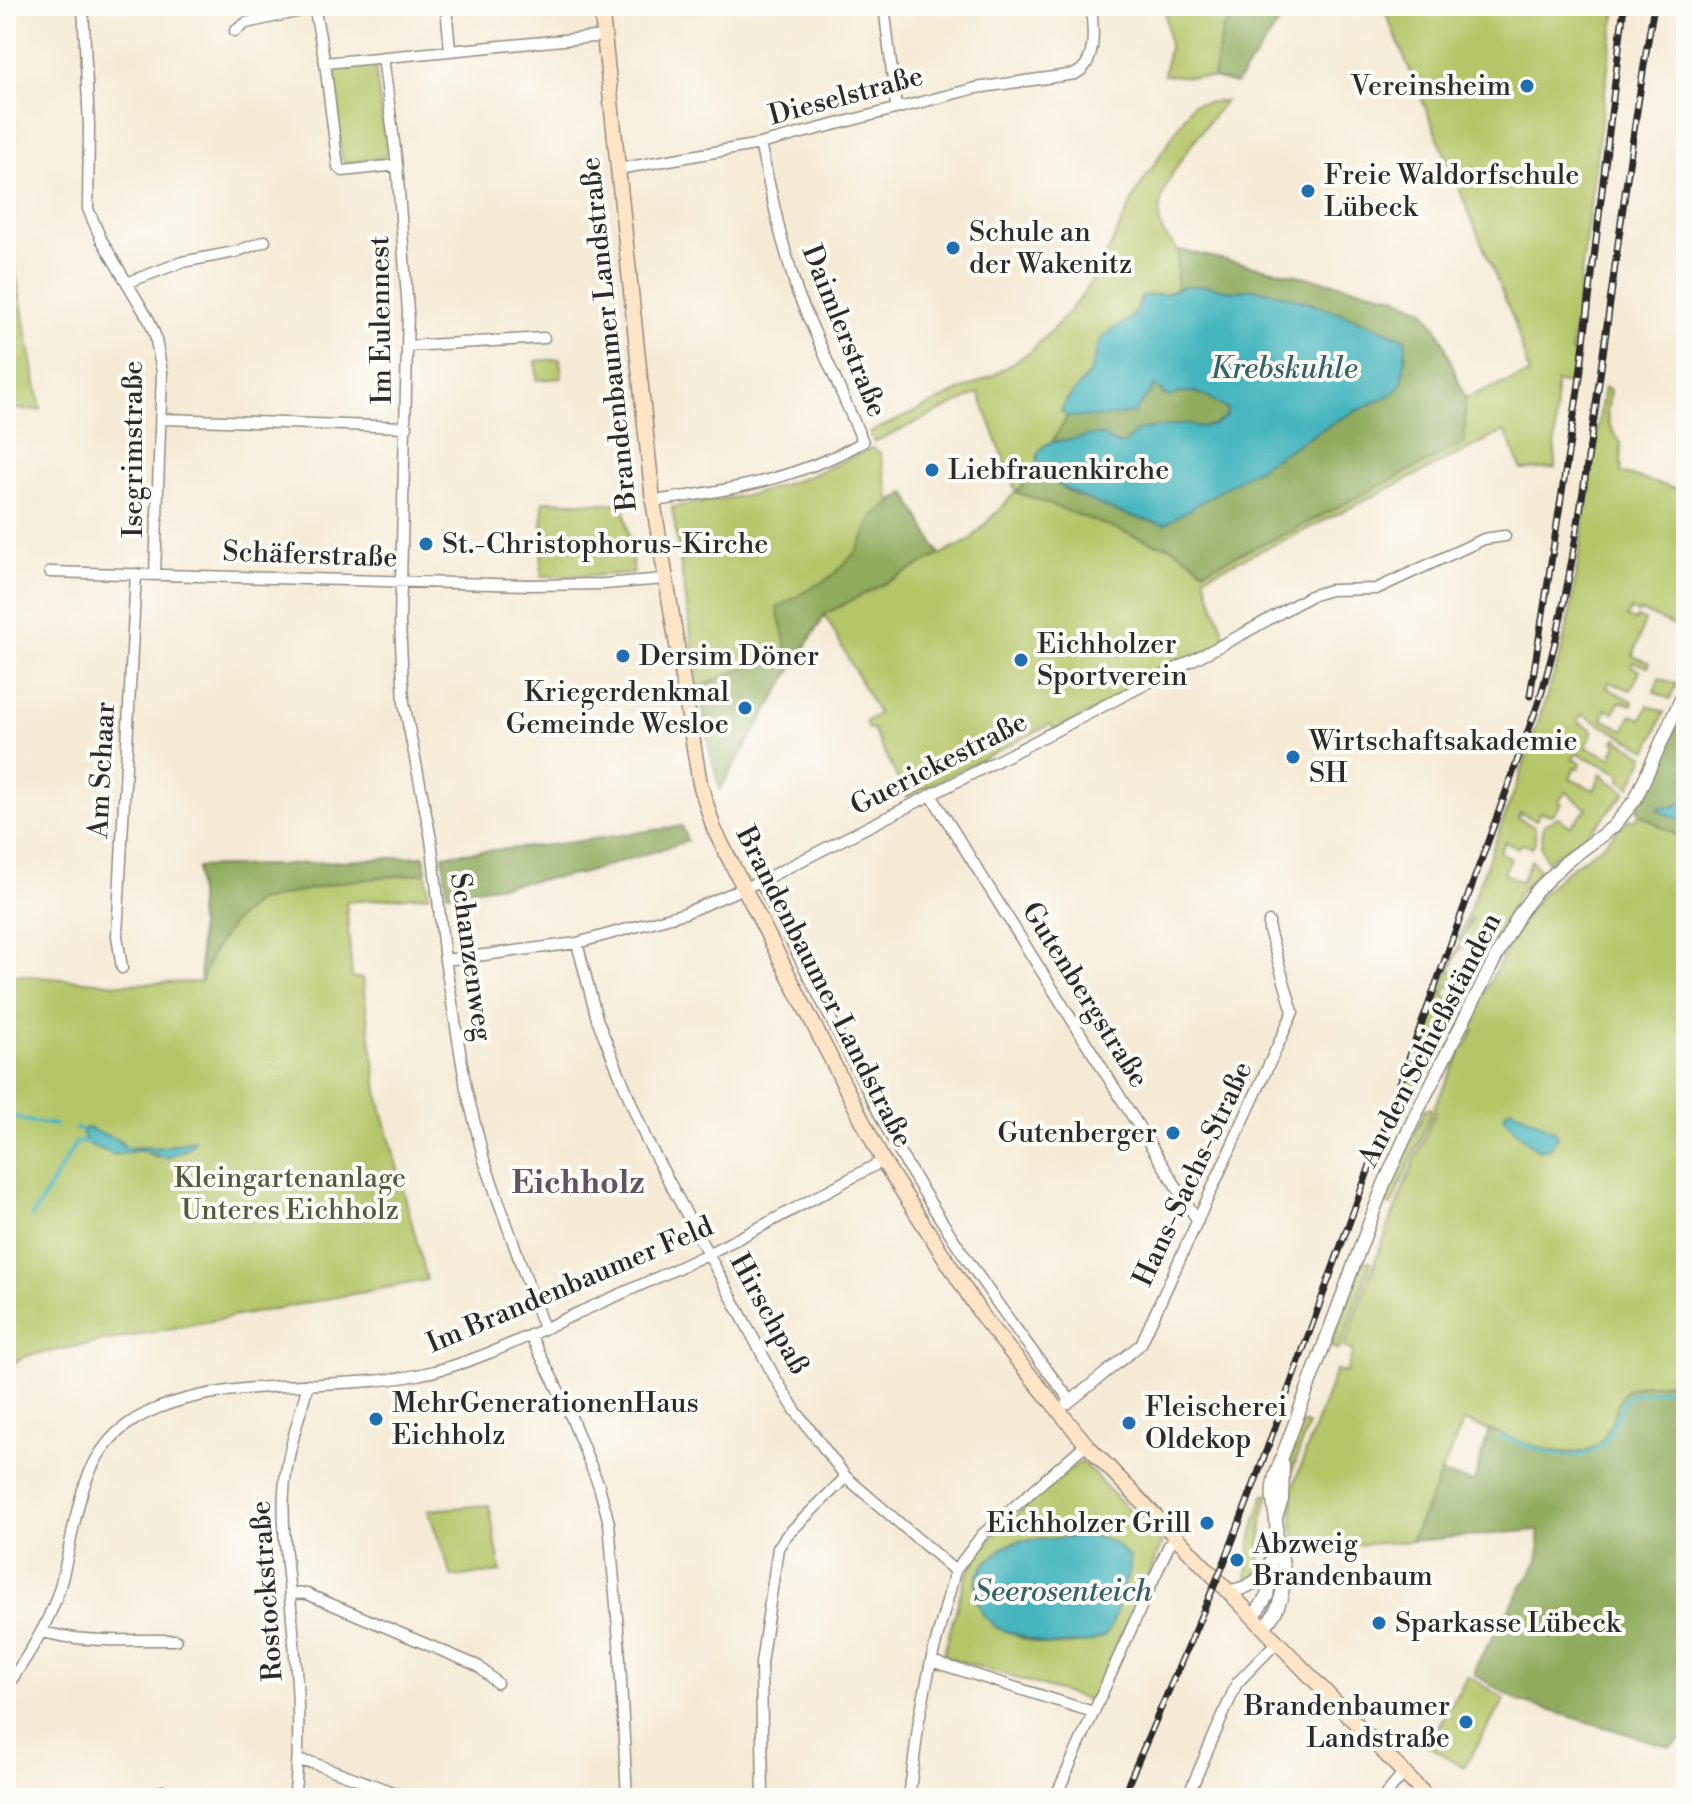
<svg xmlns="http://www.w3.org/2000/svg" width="1692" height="1804" font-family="'Libre Bodoni',serif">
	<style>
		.green { fill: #b5c669; stroke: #70784a; stroke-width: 2; fill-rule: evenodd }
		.forest { fill: #90ab5d; stroke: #5e6b44; stroke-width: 2 }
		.water { fill: #45b5be; stroke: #387074; stroke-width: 2 }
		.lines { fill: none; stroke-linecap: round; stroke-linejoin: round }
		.stream { stroke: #45b5be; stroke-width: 4 }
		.minor-casing { stroke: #908a80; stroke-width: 13 }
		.tertiary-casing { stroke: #908a80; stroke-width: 15 }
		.secondary-casing { stroke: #908a80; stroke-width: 17 }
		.minor { stroke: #fff; stroke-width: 10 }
		.tertiary { stroke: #fff; stroke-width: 12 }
		.secondary { stroke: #ffe4c6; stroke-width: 14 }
		.rail-casing { stroke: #2b2b2b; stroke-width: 7 }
		.rail { stroke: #fdfcf7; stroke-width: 4; stroke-dasharray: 12; stroke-linecap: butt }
		.poi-dot { fill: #1f6fb2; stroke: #fdfcf7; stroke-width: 3 }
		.labels { text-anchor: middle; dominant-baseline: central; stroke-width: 8; stroke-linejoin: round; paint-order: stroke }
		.poi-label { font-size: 28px; fill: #2b2b2b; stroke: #fdfcf7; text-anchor: start }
		.street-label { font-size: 28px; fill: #2b2b2b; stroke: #fdfcf7 }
		.park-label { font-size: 28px; fill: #545a3e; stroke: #fdfcf7 }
		.water-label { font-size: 30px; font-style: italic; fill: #356266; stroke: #fdfcf7 }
		.quarter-label { font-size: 32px; font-weight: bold; fill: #635261; stroke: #fdfcf7 }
	</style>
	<rect width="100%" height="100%" fill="#fdfcf7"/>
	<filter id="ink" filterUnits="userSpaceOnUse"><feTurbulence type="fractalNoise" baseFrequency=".0125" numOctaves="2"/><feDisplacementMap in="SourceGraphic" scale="16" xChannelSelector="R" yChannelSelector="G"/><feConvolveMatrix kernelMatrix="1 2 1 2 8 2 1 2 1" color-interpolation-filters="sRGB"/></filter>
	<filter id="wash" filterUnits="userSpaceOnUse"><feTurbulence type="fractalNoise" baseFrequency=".006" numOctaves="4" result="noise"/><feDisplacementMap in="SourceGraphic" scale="32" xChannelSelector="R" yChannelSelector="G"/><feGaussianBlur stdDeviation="1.8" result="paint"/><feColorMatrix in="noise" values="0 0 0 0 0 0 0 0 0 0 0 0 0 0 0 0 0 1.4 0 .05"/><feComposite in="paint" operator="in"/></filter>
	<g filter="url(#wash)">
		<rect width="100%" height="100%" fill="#f5ead5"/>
		<!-- green -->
		<path class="green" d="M1165 6H1253L1223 28 1213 78 1164 75 1169 47Z
			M1383 6H1616L1571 352 1578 354 1574 383H1556L1555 468 1522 470 1505 431 1291 537 1204 576 1227 642 1055 731 1051 724 907 797 872 728 869 729 865 722 878 714 825 615 720 789 711 757 699 687 672 507 754 494 807 477 872 448 880 453 891 502 906 493 940 555 969 541 1016 492 979 393 874 442 869 433 994 375 1031 351 1057 325 1081 297 1104 260 1137 191 1193 104 1225 101C1203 131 1146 191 1162 231 1165 237 1173 244 1178 250L1395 296 1424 310 1439 331 1465 398 1529 374 1515 323ZM1185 286 1239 477 1183 391 1114 416 1066 400 1085 381 1110 330C1127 327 1138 314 1141 297L1165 294Z
			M372 64 375 67 387 155 383 158 346 163 342 159 331 73 333 69Z
			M6 221 41 410 6 409Z
			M560 359 562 378 537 380 536 361Z
			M1604 387 1610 390 1607 414 1609 425 1621 443V473L1686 492V631L1640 611 1639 613 1630 610 1627 618 1635 621 1637 617 1645 620 1633 656 1650 663 1648 667 1633 662 1632 667 1640 670 1631 690 1609 682 1607 688 1633 701 1632 705 1620 701 1614 713 1606 709 1602 719 1625 730 1631 715 1642 719 1648 705 1664 712 1648 750 1582 714 1578 722 1593 730 1586 747 1611 758 1617 743 1614 741 1616 738 1645 756 1630 787 1620 780V773L1576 753 1573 760 1581 763 1579 768 1575 767 1570 779 1594 790 1602 773 1608 780 1626 792 1597 825 1547 862 1541 847 1544 825 1558 817 1570 826 1587 809 1566 792 1559 801 1562 804 1552 815 1541 812 1536 820 1520 813 1518 818 1535 827V842L1532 847 1522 844 1518 848 1505 842 1500 852 1511 859 1504 873 1521 882 1531 860 1540 870 1518 895 1487 952 1466 944 1464 948 1460 947 1450 970 1469 982 1484 957 1465 993 1449 985 1443 995 1460 1004 1400 1122 1394 1119 1450 966 1472 919 1470 918 1462 939 1458 940 1520 776 1560 656 1570 615Z
			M543 501 624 504 634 573 589 576H541Z
			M1659 678 1676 684 1670 699 1654 692Z
			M1640 814 1686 841V1381L1641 1385 1627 1390C1614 1405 1613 1430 1598 1444 1572 1469 1495 1432 1464 1421L1411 1541 1294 1549 1292 1490 1336 1370 1346 1373 1353 1351 1344 1347C1372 1268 1401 1190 1435 1113L1434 1107 1460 1055 1462 1045 1465 1046 1474 1030 1467 1026 1515 933 1540 896 1561 875 1603 845 1628 819 1634 820Z
			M424 856 429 895 346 902 352 978H362L379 1098 427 1280 26 1356 17 1361 6 1381V974L118 984 201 982 197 867 280 865ZM88 1128 121 1142 127 1148 166 1147 194 1139 185 1151 157 1157 140 1150 120 1154 84 1139 83 1129Z
			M1430 1108 1432 1112 1391 1206 1383 1202 1425 1109Z
			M1362 1259 1371 1262 1339 1350 1330 1346Z
			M1301 1423 1308 1425 1290 1478C1284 1462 1296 1439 1301 1423Z
			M1081 1461 1162 1544 1091 1701 943 1656 965 1578 980 1552 999 1529ZM1056 1540 1090 1642C1076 1643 1061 1647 1047 1645 1005 1640 945 1598 993 1557 1001 1550 1008 1543 1019 1541 1030 1539 1044 1541 1056 1540Z
			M1269 1494 1262 1520 1260 1571 1248 1582C1245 1554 1255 1522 1264 1495Z
			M489 1505 501 1572 452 1577 428 1510Z
			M1468 1676 1505 1699 1464 1767 1427 1745Z"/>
		<!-- forest -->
		<path class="forest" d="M1253 6H1291L1236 84 1213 78 1223 28Z
			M1178 250 1395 296 1424 310 1439 331 1465 398V443L1289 532 1204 570C1190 560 1174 544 1156 544L1016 492 1037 471 1074 495 1165 524 1336 421 1394 393 1402 382 1406 347 1396 335 1340 313 1283 295 1250 288 1234 292 1185 286 1176 289Z
			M1155 386 1161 388 1164 395C1199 388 1199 392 1227 409V415L1214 425 1202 427 1183 424 1138 430 1124 445 1052 442 1067 417C1092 416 1123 421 1143 401 1148 396 1149 391 1155 386Z
			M906 493 940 555 825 614 720 789 711 757 699 687 787 650 777 608 832 576 858 550 873 516Z
			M1686 702V799L1670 809 1660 807 1686 823V841L1640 814 1637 808 1648 789Z
			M682 826 687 841 581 874 447 893 443 855 559 844Z
			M424 856 426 873 341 882 255 902 231 925 211 955 201 982 197 867 280 865Z
			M1686 1381V1736L1670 1747 1519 1701 1475 1675V1667L1538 1560 1540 1549 1538 1530 1411 1541 1441 1474 1474 1482 1489 1430C1521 1440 1582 1474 1605 1435 1613 1421 1616 1403 1626 1390L1641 1385Z"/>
		<!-- water -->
		<path class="water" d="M1185 286H1209L1234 292 1250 288 1283 295 1340 313 1396 335 1405 339 1406 347 1402 382 1394 393 1336 421 1165 524C1115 515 1079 498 1037 471 1034 441 1051 442 1074 439 1081 438 1093 434 1100 435 1109 437 1113 445 1123 445L1138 430 1184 424 1201 427 1214 425 1227 415V409C1203 396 1198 385 1169 397L1155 386 1133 414C1123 413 1117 416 1107 417 1095 418 1080 416 1067 417L1061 411C1067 395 1083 385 1091 370 1095 360 1095 349 1101 340 1116 319 1132 332 1142 296L1165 294Z
			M1686 799V823L1658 810 1660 807H1675Z
			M1511 1108 1555 1131 1557 1137 1550 1148 1538 1150 1520 1135 1504 1117 1506 1111Z
			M88 1128 117 1139 127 1148 166 1147 195 1139 189 1148 167 1158 140 1150 115 1155 85 1143 82 1130Z
			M1092 1536 1113 1542 1130 1558V1568L1111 1627 1103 1637 1090 1642 1047 1645 997 1628 983 1615 975 1595 978 1575 985 1564 1005 1546 1020 1541Z"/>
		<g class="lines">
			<!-- stream -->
			<path class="stream" d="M6 1114 27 1121 55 1125
				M75 1129 82 1130
				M76 1142 85 1143
				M32 1217 75 1144
				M1502 1437C1537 1448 1585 1475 1609 1434 1616 1421 1620 1405 1630 1395L1686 1386"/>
		</g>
	</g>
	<g filter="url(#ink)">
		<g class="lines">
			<defs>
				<path id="minor" d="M83 6 89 125 88 209 101 239 149 320 155 335 162 372 155 575
					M314 6 325 63 338 167 343 171 397 165
					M446 6 450 50
					M884 6 896 106
					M235 31 246 23 314 8
					M383 57 397 165 408 311 400 622 404 703 431 839 445 960 466 1088 484 1160 544 1329
					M325 63 604 36
					M618 169 760 144 976 88 1075 74C1098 64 1093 27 1091 6
					M129 282 182 262 235 252 265 241
					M409 346 544 338
					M162 419 407 427
					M653 501C728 491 797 479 863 442L797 292 780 232 760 144
					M50 572 530 585 604 584 664 579
					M931 795 1198 1221
					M760 881 898 1150C950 1238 1007 1321 1071 1401
					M577 943 597 1019 646 1139 774 1376 795 1410 846 1477 955 1571
					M445 960 577 943 685 913 763 880 931 795 1241 635 1310 596 1330 590 1376 589 1484 539 1505 536
					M122 968 117 936 136 574
					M530 1335 567 1407 599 1486 609 1523 619 1641 627 1798
					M1067 1404 1141 1344 1293 1012 1269 930V922
					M290 1593 307 1594 478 1666 497 1683
					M43 1632C87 1644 131 1639 176 1640
					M931 1661 1093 1712
					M6 1688C26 1658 46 1629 58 1593 74 1544 74 1480 110 1440 172 1370 332 1393 417 1375 474 1364 528 1336 580 1312 623 1293 665 1275 707 1254 767 1225 824 1192 883 1161
					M299 1761 313 1763 409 1798
					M41 1798 107 1793 144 1795 163 1791
					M294 1798C303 1730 296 1663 290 1596 287 1561 282 1527 284 1492 286 1455 299 1419 308 1384
					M763 1798 761 1663 778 1548 786 1536 846 1477
					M909 1798 919 1720 931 1661 955 1571 982 1535 1086 1444
					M1055 1798 1169 1545 1178 1536
					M1187 1798 1237 1683 1278 1641
					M1383 1798 1404 1773"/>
				<path id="tertiary" d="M1276 1517 1282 1500 1283 1464
					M1230 1591C1267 1586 1279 1555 1276 1520 1274 1504 1270 1493 1275 1476L1384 1184 1415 1116 1495 959 1520 913 1536 891 1566 862 1613 827 1635 800 1686 688
					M1254 1616 1267 1596 1271 1567
					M1264 1627C1286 1605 1289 1569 1276 1542"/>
				<path id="secondary" d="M601 6 653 501 700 784 714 829 883 1161 984 1319 1086 1444 1428 1798"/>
			</defs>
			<!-- minor casing -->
			<use href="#minor" class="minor-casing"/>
			<!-- tertiary casing -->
			<use href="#tertiary" class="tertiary-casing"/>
			<!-- secondary casing -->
			<use href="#secondary" class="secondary-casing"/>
			<!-- minor -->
			<use href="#minor" class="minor"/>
			<!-- tertiary -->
			<use href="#tertiary" class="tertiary"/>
			<!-- secondary -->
			<use href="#secondary" class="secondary"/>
			<defs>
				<path id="rail" d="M1530 696 1579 384 1624 6
					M1122 1798 1224 1563 1256 1479 1539 701C1565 617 1577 532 1590 445 1612 299 1628 151 1654 6"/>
			</defs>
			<!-- rail casing -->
			<use href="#rail" class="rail-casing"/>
			<!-- rail -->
			<use href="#rail" class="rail"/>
		</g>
	</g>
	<!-- markers -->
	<g class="poi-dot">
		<circle cx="1527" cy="86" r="8"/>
		<circle cx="1308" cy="191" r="8"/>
		<circle cx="953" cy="248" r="8"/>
		<circle cx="932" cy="470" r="8"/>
		<circle cx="426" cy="544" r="8"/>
		<circle cx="623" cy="656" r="8"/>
		<circle cx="1021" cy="660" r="8"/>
		<circle cx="745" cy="708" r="8"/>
		<circle cx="1293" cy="757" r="8"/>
		<circle cx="1173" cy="1133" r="8"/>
		<circle cx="376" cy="1419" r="8"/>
		<circle cx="1129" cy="1423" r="8"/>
		<circle cx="1207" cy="1523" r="8"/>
		<circle cx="1237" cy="1560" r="8"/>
		<circle cx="1379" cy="1623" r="8"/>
		<circle cx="1466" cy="1722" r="8"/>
	</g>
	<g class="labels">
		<!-- poi labels -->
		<g class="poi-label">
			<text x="1511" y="86" text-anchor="end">Vereinsheim</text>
			<text x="1324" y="175">Freie Waldorfschule<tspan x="1324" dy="32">Lübeck</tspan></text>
			<text x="969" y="232">Schule an<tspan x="969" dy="32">der Wakenitz</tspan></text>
			<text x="948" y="470">Liebfrauenkirche</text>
			<text x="442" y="544">St.-Christophorus-Kirche</text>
			<text x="1037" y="644">Eichholzer<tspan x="1037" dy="32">Sportverein</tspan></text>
			<text x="639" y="656">Dersim Döner</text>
			<text x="729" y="692" text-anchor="end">Kriegerdenkmal<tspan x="729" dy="32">Gemeinde Wesloe</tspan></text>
			<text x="1309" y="741">Wirtschaftsakademie<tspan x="1309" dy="32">SH</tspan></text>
			<text x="1157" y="1133" text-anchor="end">Gutenberger</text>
			<text x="392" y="1403">MehrGenerationenHaus<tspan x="392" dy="32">Eichholz</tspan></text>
			<text x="1145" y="1407">Fleischerei<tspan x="1145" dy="32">Oldekop</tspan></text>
			<text x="1191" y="1523" text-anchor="end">Eichholzer Grill</text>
			<text x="1253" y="1544">Abzweig<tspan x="1253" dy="32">Brandenbaum</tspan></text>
			<text x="1395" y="1623">Sparkasse Lübeck</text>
			<text x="1450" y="1706" text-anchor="end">Brandenbaumer<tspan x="1450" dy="32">Landstraße</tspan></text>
		</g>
		<!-- street labels -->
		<g class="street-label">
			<text transform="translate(846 96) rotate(-15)">Dieselstraße</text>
			<text transform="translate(381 320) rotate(-91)">Im Eulennest</text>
			<text transform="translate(844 331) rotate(68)">Daimlerstraße</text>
			<text transform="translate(609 334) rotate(-96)">Brandenbaumer Landstraße</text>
			<text transform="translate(133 449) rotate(-90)">Isegrimstraße</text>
			<text transform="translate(310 555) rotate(2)">Schäferstraße</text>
			<text transform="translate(939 764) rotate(-27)">Guerickestraße</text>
			<text transform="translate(102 770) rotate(-87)">Am Schaar</text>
			<text transform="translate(471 957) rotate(82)">Schanzenweg</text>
			<text transform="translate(824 987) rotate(63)">Brandenbaumer Landstraße</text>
			<text transform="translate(1085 995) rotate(58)">Gutenbergstraße</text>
			<text transform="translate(1430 1040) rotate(-63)">An den Schießständen</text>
			<text transform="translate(1193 1174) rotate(-65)">Hans-Sachs-Straße</text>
			<text transform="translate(570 1285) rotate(-23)">Im Brandenbaumer Feld</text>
			<text transform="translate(769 1314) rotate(61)">Hirschpaß</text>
			<text transform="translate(267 1591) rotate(-94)">Rostockstraße</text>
		</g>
		<!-- park labels -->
		<g class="park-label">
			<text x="290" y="1178">Kleingartenanlage<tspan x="290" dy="32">Unteres Eichholz</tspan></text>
		</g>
		<!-- water labels -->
		<g class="water-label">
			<text x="1284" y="369">Krebskuhle</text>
			<text x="1063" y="1592">Seerosenteich</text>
		</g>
		<!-- quarter labels -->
		<g class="quarter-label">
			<text x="578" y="1183">Eichholz</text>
		</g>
	</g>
	<!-- margin -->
	<rect width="1692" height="1804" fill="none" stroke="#fdfcf7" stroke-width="32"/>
</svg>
